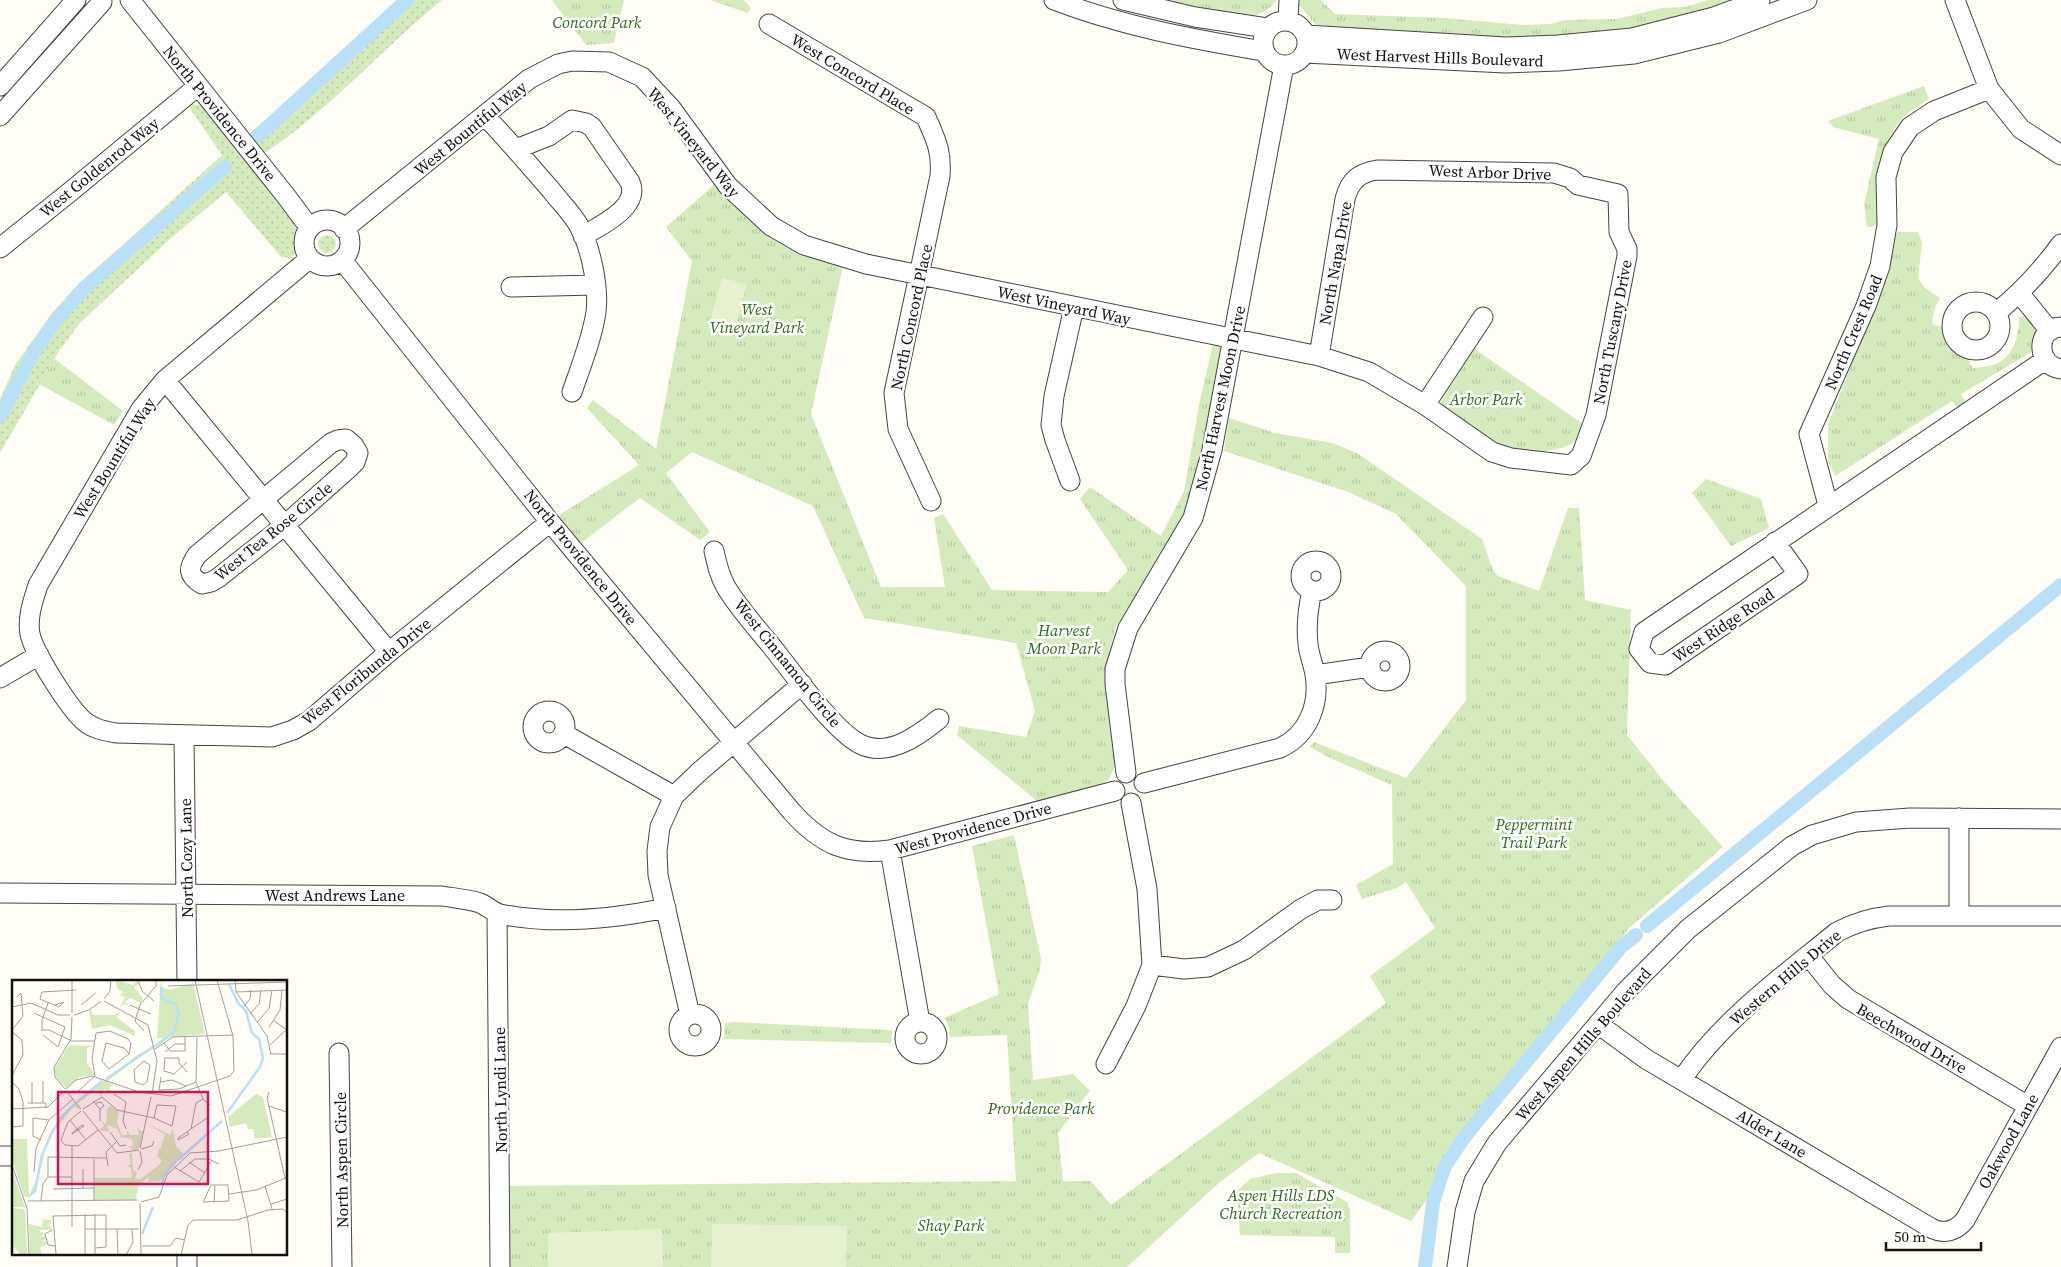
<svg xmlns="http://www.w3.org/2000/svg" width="2061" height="1267" font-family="'Source Serif 4',serif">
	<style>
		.grass { fill: url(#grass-dots) }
		.park { fill: url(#park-tufts) }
		.pitch { fill: #e6f2cf }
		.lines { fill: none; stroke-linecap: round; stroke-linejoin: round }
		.canal { stroke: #b9e0f7; stroke-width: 14 }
		.minor-casing { stroke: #444; stroke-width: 21 }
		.minor { stroke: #fff; stroke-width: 19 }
		.labels { text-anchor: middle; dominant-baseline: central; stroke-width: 5; stroke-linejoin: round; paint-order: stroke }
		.park-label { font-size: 16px; font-style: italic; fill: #2f6b1f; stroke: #fff }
		.street-label { font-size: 16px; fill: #111; stroke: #fff }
		.inset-river { fill: none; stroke: #b9e0f7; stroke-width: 2.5 }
		.inset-road { fill: none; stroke: #a09f9a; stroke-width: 1 }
		.view { fill: #c2185b; fill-opacity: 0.15; stroke: #c2185b; stroke-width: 2.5 }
		.inset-edge { fill: none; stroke: #111; stroke-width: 2.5 }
	</style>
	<defs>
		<pattern id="grass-dots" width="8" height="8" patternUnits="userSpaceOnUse" patternTransform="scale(1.25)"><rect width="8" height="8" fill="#d5ebbd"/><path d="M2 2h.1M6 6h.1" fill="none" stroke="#b6c8a1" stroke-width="1.8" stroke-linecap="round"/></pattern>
		<pattern id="park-tufts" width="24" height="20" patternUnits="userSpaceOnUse" patternTransform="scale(1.25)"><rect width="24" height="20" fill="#d5ebbd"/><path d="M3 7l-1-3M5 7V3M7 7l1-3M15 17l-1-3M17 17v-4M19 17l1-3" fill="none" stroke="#b6c8a1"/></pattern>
	</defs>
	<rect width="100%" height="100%" fill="#fffdf5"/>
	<!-- grass -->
	<path class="grass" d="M400 0H442C377 53 321 120 249 163 262 180 295 216 298 236 299 245 297 251 292 258L281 257 226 192 171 238 80 323 59 351 0 453V399L15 365 53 312 74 289 222 155 189 107 190 104 201 105 236 147 253 130 291 100Z
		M318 244a9 9 0 1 1 18 0a9 9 0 1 1-18 0Z"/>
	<!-- park -->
	<path class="park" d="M552 0H624L614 43 586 45Z
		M710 0H744L751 8 748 13Z
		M1159 0H1277C1265 15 1252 18 1234 16V13H1231L1228 15Z
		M1299 0H1321L1335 14 1443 18 1523 25 1550 24 1566 20 1617 19 1662 8 1685 7 1708 0H1739L1631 31 1529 40 1380 31 1316 25 1299 5Z
		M1924 86 1929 99C1920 105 1909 111 1901 120 1877 147 1878 189 1879 223L1873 227H1867L1864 204 1879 139 1833 127 1828 121Z
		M715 184C754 229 785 250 843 266L811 414 881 587H945L934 518 943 514 992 590 1108 592 1128 570 1080 499 1090 487 1161 536 1184 491 1200 400 1214 340 1222 349 1197 485 1171 542 1116 626 1109 653 1107 677 1116 753 1115 767 1108 780 1092 789 1038 802 957 735 959 726 1026 737 1035 711 1016 643 864 618 813 506 692 452 666 473 710 532 700 540 640 498 581 543 559 515 639 465 587 408 593 400 656 449 692 261 666 227Z
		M1899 232H1918L1922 243 1918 278 1924 287 1940 298 1934 310 1932 324 1949 328 1973 368C1979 367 1986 367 1993 365 2014 358 2019 336 2019 317L2024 316 2037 327 2035 350 1961 394 1968 407 1962 411 1952 401 1835 476 1828 461V424L1867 325 1894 236Z
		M1473 348 1586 426C1582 433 1578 439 1571 444 1553 454 1514 455 1496 445 1476 435 1458 418 1440 404Z
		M55 359 123 411 114 425 39 384Z
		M1229 418 1275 433 1332 443 1357 453 1482 539 1493 570 1498 576 1539 591 1568 508H1579L1585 600 1631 610 1627 735 1662 779 1723 847 1629 928 1411 1221 1259 1153 1220 1182 1127 1267H500L501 1186 1016 1181 1007 1035 950 1037 949 1028 944 1018 999 994 972 846 1014 835 1041 959 1040 969 1028 1004 1033 1080 1073 1074 1090 1091 1058 1133 1063 1181H1091L1111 1205 1386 1003 1370 976 1435 928 1406 882 1397 888 1362 899 1356 885 1393 864 1392 785 1330 758 1310 747 1314 742 1406 778 1466 700V586L1396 514 1348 492 1224 451Z
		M1706 479 1761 499 1769 528 1731 546 1692 493Z
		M734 1022 892 1030 891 1043 724 1039 725 1023Z
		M1276 1173H1296L1347 1202 1350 1210V1253H1335V1237L1240 1235 1237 1191 1250 1179Z"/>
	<!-- pitch -->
	<path class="pitch" d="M722 278 747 284 734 332 709 325Z
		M712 1224 847 1226 846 1267H711Z
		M662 1229 663 1267H548V1233Z"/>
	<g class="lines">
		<!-- canal -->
		<path class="canal" d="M259 135 407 0
			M0 416 34 352 53 324 84 288 225 167
			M1647 926 2061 585
			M1425 1267 1433 1203 1444 1168 1465 1136 1621 947 1636 935"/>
		<defs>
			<path id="minor" d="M130 0 286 196 309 227
				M1054 0C1121 26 1192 39 1263 51
				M1123 0 1195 17 1267 28
				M1955 0 1989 89 2021 129 2061 155
				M1288 20 1289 0
				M1263 43a22 22 0 1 1 44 0a22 22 0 1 1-44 0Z
				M769 24 926 117C936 140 942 151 940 176L894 393 898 429 931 501
				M1306 35 1506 47 1558 45 1632 38 1714 17 1760 0
				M1305 53 1505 63 1559 61 1634 54 1719 33 1807 0
				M0 86 76 0
				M0 116 102 2
				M485 116C508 140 529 165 551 190 560 202 572 213 579 226 591 248 599 287 596 312 592 339 581 366 572 392
				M516 149 549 136 572 120 586 123 592 127 630 182C641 207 600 226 583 236
				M304 243a23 23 0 1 1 46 0a23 23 0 1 1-46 0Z
				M344 229 529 79 558 64 572 61 609 62 642 77 671 108 728 186 771 226 804 245 866 264 1319 356 1369 372 1425 405 1492 452 1511 458 1571 465 1581 456 1596 415 1627 256V249L1619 232 1618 194 1578 185 1570 178 1554 173 1377 170C1359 173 1350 180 1345 199L1319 356
				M0 248 70 192 198 86
				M309 259 165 380 141 409 38 585C33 601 27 617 30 634 34 653 69 708 84 721 93 729 105 731 116 733L272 737 293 730 309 721 389 652 550 522
				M342 260 550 522 792 812C821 844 846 856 890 850L1115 791
				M511 287 595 285
				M2020 294 2050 331
				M1952 326a24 24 0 1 1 48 0a24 24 0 1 1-48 0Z
				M1997 312C2022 292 2042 270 2061 244
				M2061 327C2035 328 2036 366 2061 369
				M165 380 389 652
				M1425 405 1483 317
				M346 439 354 446 358 453 355 462 348 469 285 525 218 578 211 582 202 584C187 575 188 568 197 555L331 443 338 440Z
				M1070 481 1055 440 1051 425 1054 396 1074 307
				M1828 505 1809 434 1866 306 1880 266 1887 225 1886 177 1893 152 1910 127 1934 111 1989 89
				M1775 542 1798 574 1665 665 1650 663 1639 649 1644 632 2045 360
				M714 551C717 564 719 575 726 587 739 609 757 628 773 648 792 672 834 731 860 744 888 758 918 736 939 719
				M1301 576a15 15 0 1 1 30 0a15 15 0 1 1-30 0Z
				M1370 666a15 15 0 1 1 30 0a15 15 0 1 1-30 0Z
				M1315 675 1370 667
				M0 678 39 655
				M533 727a16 16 0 1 1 32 0a16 16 0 1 1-32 0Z
				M564 734 674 796
				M184 735 187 981
				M1126 773 1115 684V669L1128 628 1193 518 1212 450 1284 65
				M1144 783 1280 748C1308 735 1320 705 1315 674 1313 664 1309 654 1308 644 1306 626 1308 608 1312 591
				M1959 818V915
				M890 850 920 1022
				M0 893 442 896C454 898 468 899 480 903 487 906 493 912 500 914 554 925 613 919 666 908
				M497 913 500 1267
				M1808 955 1832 985 1848 999 2028 1106
				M1152 965 1184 969 1208 967 1244 950 1301 909 1318 900H1332
				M679 1030a16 16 0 1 1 32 0a16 16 0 1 1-32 0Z
				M690 1015 658 875 657 851 660 827 674 796 699 772 802 684
				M905 1038a16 16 0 1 1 32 0a16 16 0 1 1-32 0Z
				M1598 1024 1646 1059 1931 1228C1944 1235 1956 1231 1965 1220L2061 1047
				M339 1053 342 1267
				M1106 1064 1136 1006 1152 965 1147 889 1131 803
				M1682 1079C1722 1020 1782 977 1837 932 1854 923 1871 918 1889 916H2061
				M0 1156H14
				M187 1253V1267
				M1457 1267 1465 1212 1474 1181 1497 1143 1626 991 1688 929 1792 846 1812 835 1856 822 1910 818 2061 819"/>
		</defs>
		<!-- minor casing -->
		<use href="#minor" class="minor-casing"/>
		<!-- minor -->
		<use href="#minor" class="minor"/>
	</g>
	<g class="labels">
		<!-- park labels -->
		<g class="park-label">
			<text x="597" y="22">Concord Park</text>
			<text x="757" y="309">West<tspan x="757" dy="18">Vineyard Park</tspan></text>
			<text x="1486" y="399">Arbor Park</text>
			<text x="1064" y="630">Harvest<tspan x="1064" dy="18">Moon Park</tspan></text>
			<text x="1534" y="824">Peppermint<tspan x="1534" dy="18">Trail Park</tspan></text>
			<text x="1041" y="1108">Providence Park</text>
			<text x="1281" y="1195">Aspen Hills LDS<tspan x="1281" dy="18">Church Recreation</tspan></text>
			<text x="951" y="1225">Shay Park</text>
		</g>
		<!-- street labels -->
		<g class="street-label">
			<text transform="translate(1440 57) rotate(2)">West Harvest Hills Boulevard</text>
			<text transform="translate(853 74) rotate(31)">West Concord Place</text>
			<text transform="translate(220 113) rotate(51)">North Providence Drive</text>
			<text transform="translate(470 128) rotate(-39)">West Bountiful Way</text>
			<text transform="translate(694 142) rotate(51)">West Vineyard Way</text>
			<text transform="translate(99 167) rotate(-39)">West Goldenrod Way</text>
			<text transform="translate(1490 172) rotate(2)">West Arbor Drive</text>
			<text transform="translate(1335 263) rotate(-80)">North Napa Drive</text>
			<text transform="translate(1064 305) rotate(12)">West Vineyard Way</text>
			<text transform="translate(911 317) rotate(-78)">North Concord Place</text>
			<text transform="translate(1612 332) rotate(-79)">North Tuscany Drive</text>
			<text transform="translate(1853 332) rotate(-67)">North Crest Road</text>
			<text transform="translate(1220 398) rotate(-78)">North Harvest Moon Drive</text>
			<text transform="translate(114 458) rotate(-58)">West Bountiful Way</text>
			<text transform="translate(273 531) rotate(-39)">West Tea Rose Circle</text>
			<text transform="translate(581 557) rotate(51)">North Providence Drive</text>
			<text transform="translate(1723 625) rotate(-34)">West Ridge Road</text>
			<text transform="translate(788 663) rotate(51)">West Cinnamon Circle</text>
			<text transform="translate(366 671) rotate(-39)">West Floribunda Drive</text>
			<text transform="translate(973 828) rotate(-15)">West Providence Drive</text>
			<text transform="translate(186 858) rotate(-91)">North Cozy Lane</text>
			<text x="335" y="895">West Andrews Lane</text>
			<text transform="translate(1785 977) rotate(-40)">Western Hills Drive</text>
			<text transform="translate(1912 1038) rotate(30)">Beechwood Drive</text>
			<text transform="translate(1583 1044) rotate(-49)">West Aspen Hills Boulevard</text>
			<text transform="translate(500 1090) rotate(-91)">North Lyndi Lane</text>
			<text transform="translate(1772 1133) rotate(31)">Alder Lane</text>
			<text transform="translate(2008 1141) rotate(-61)">Oakwood Lane</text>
			<text transform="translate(341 1160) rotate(-91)">North Aspen Circle</text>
		</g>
	</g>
	<!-- overview -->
	<g transform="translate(12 980)">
		<rect width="275" height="275" fill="#fffdf5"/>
		<path d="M149 0 150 7 158 10 181 3 193 54 159 57 130 75 65 124 68 130 62 126 41 153 32 174 24 211 17 218 12 216 0 179V159H15L17 215 28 193 30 173 47 139 62 124 60 120 63 123 124 76 155 58H145ZM244 114 251 117 260 157 243 159 241 149H236L234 143 218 147 216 137ZM0 190 13 227H0ZM0 228 13 229 15 275H9L0 265ZM23 239 39 240V244L34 245 39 246V250H27L32 255 26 257 33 256 34 260 28 262 34 261 35 265 28 267 30 275H18L17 244 30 247 31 240Z" fill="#d5ebbd"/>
		<path d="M104 0 121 5 125 1 127 4 122 7 131 19 129 23 118 18 113 22 116 25 111 24 107 29 113 17 108 15 111 12 105 8ZM79 30 82 35H103L107 31 105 38 123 51V56L98 45 80 49 77 31ZM57 65 81 66 75 68V83L83 95 67 97 54 108 45 99 42 89ZM93 101 102 105 97 108 101 113 92 110 89 116 83 108ZM98 126 107 132 105 142 110 155H115V150L118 155H127L125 148 131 152 127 168 122 171 116 166H121L120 159 109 157 105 149 96 145 97 152 87 150 92 146 89 141 94 144 95 129ZM135 143 158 155 161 149 164 166 171 174 149 201 136 202 137 196 126 207 124 220H82L83 198H120L119 188 115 186 119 184 117 174 120 173 121 190 125 192 123 198 127 200 147 185 150 180 145 177 147 169 141 167 148 169 153 155Z" fill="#d5ebbd"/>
		<path class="inset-river" d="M143 66 162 52 167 34 163 24 149 18V7M94 99 141 67M65 122 90 101M215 133 248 87 251 78 247 59 240 53 234 31 226 23 217 4M166 180 210 141M150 206 151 197 165 180M18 215 23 211 30 175 40 152 50 136 63 124M130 254 141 227"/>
		<path class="inset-road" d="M60 0V33M126 0 130 11 142 21M183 0 236 241 240 275M223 0 224 12 255 56 259 75M156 6 275 2M224 12 275 10M92 19 98 11 99 0M92 21 136 45 145 81 140 114M43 25 52 22 47 27 28 19 30 12 64 10M69 25 84 13M118 25 139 34M232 26 238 19 239 10M0 27 19 23 46 35H58M22 33 53 47 46 67 31 55M238 34 247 24 249 10M62 35 77 30 89 21M262 41 275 50M245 42 257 29 260 10M257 47 268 30 270 10M0 50 11 36 9 13 5 17M30 50H37L60 61H82M30 51V40L36 23M132 51 123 41 128 25 144 6V0M0 52 10 60 11 75 0 95M185 57 184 102 191 119 198 125M94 63 112 68 117 74 97 89 90 81ZM152 63 158 71H173V57M258 65 274 50M143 69 161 57 221 55M153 72 163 64H173M259 74H275M132 81 138 85 135 102 131 105 123 102 122 90ZM152 91 153 78H167V83L175 92M152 91 162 94 175 82M83 96 80 78 84 53 98 51 116 59 119 63 117 74M149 97 147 110 167 109 184 102M0 102 7 109 11 122V146L0 147M20 102V123M148 102 160 100 174 106M53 109 43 97 42 87 59 59 60 37M54 109 64 100 80 96 127 112 159 116 218 96 222 91 221 56 205 0M55 112 69 129M65 112 83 96M257 112 255 118 273 198M102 114 114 122 111 141 114 149M81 121 88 129V141M16 123H34V128M31 123V101M84 123 89 122 92 126 88 129M257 126 275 132M0 129 36 127 52 111M71 129 90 117 105 130 142 138 160 146 164 126 145 125 142 138M71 131 105 173 127 170M58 140 74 160M70 145 72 146 60 154V153ZM179 149 184 123 191 119M98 152 108 166 114 165M175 152 177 154 166 160V158L175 152 179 149 195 138M29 160 21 156V138L37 140M49 160 53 165 66 166 86 150M49 160 56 142 69 131M60 166V247M128 168 139 117M129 169 140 166 142 161M82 179V221M177 182 193 193M0 185 15 228 17 275M96 186 94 172 104 162M162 187 187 202 200 180M71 189V209M126 190 130 182 128 171M168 191 183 179H197L207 184M22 192 24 168 37 140 61 119M36 197V177L94 178M36 197H60M199 205H216L217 221 191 222ZM253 206 260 229M41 209 82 208M217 214 244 210 274 198M16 221 125 220M29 221 31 204 36 197M129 222 147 217 155 195 178 173 207 171 275 157M202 222 203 205M128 223 129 275M259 224 275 219M73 249H127M105 249 106 275M40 250 33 254 36 265 44 266M130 266H158L164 258 173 260M44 275 41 236 94 235V267L83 268M73 275V234M83 275V234M114 275 121 262 120 249M169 275 176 245 181 240H225L256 230 271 229 275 233"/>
		<path class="view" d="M46 112H196V204H46Z"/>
		<rect width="275" height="275" class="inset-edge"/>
	</g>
	<!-- scale -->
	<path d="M1886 1242v8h95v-8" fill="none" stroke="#111111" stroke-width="2.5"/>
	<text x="1894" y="1242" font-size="15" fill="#111111" stroke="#ffffff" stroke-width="4" paint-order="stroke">50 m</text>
</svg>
